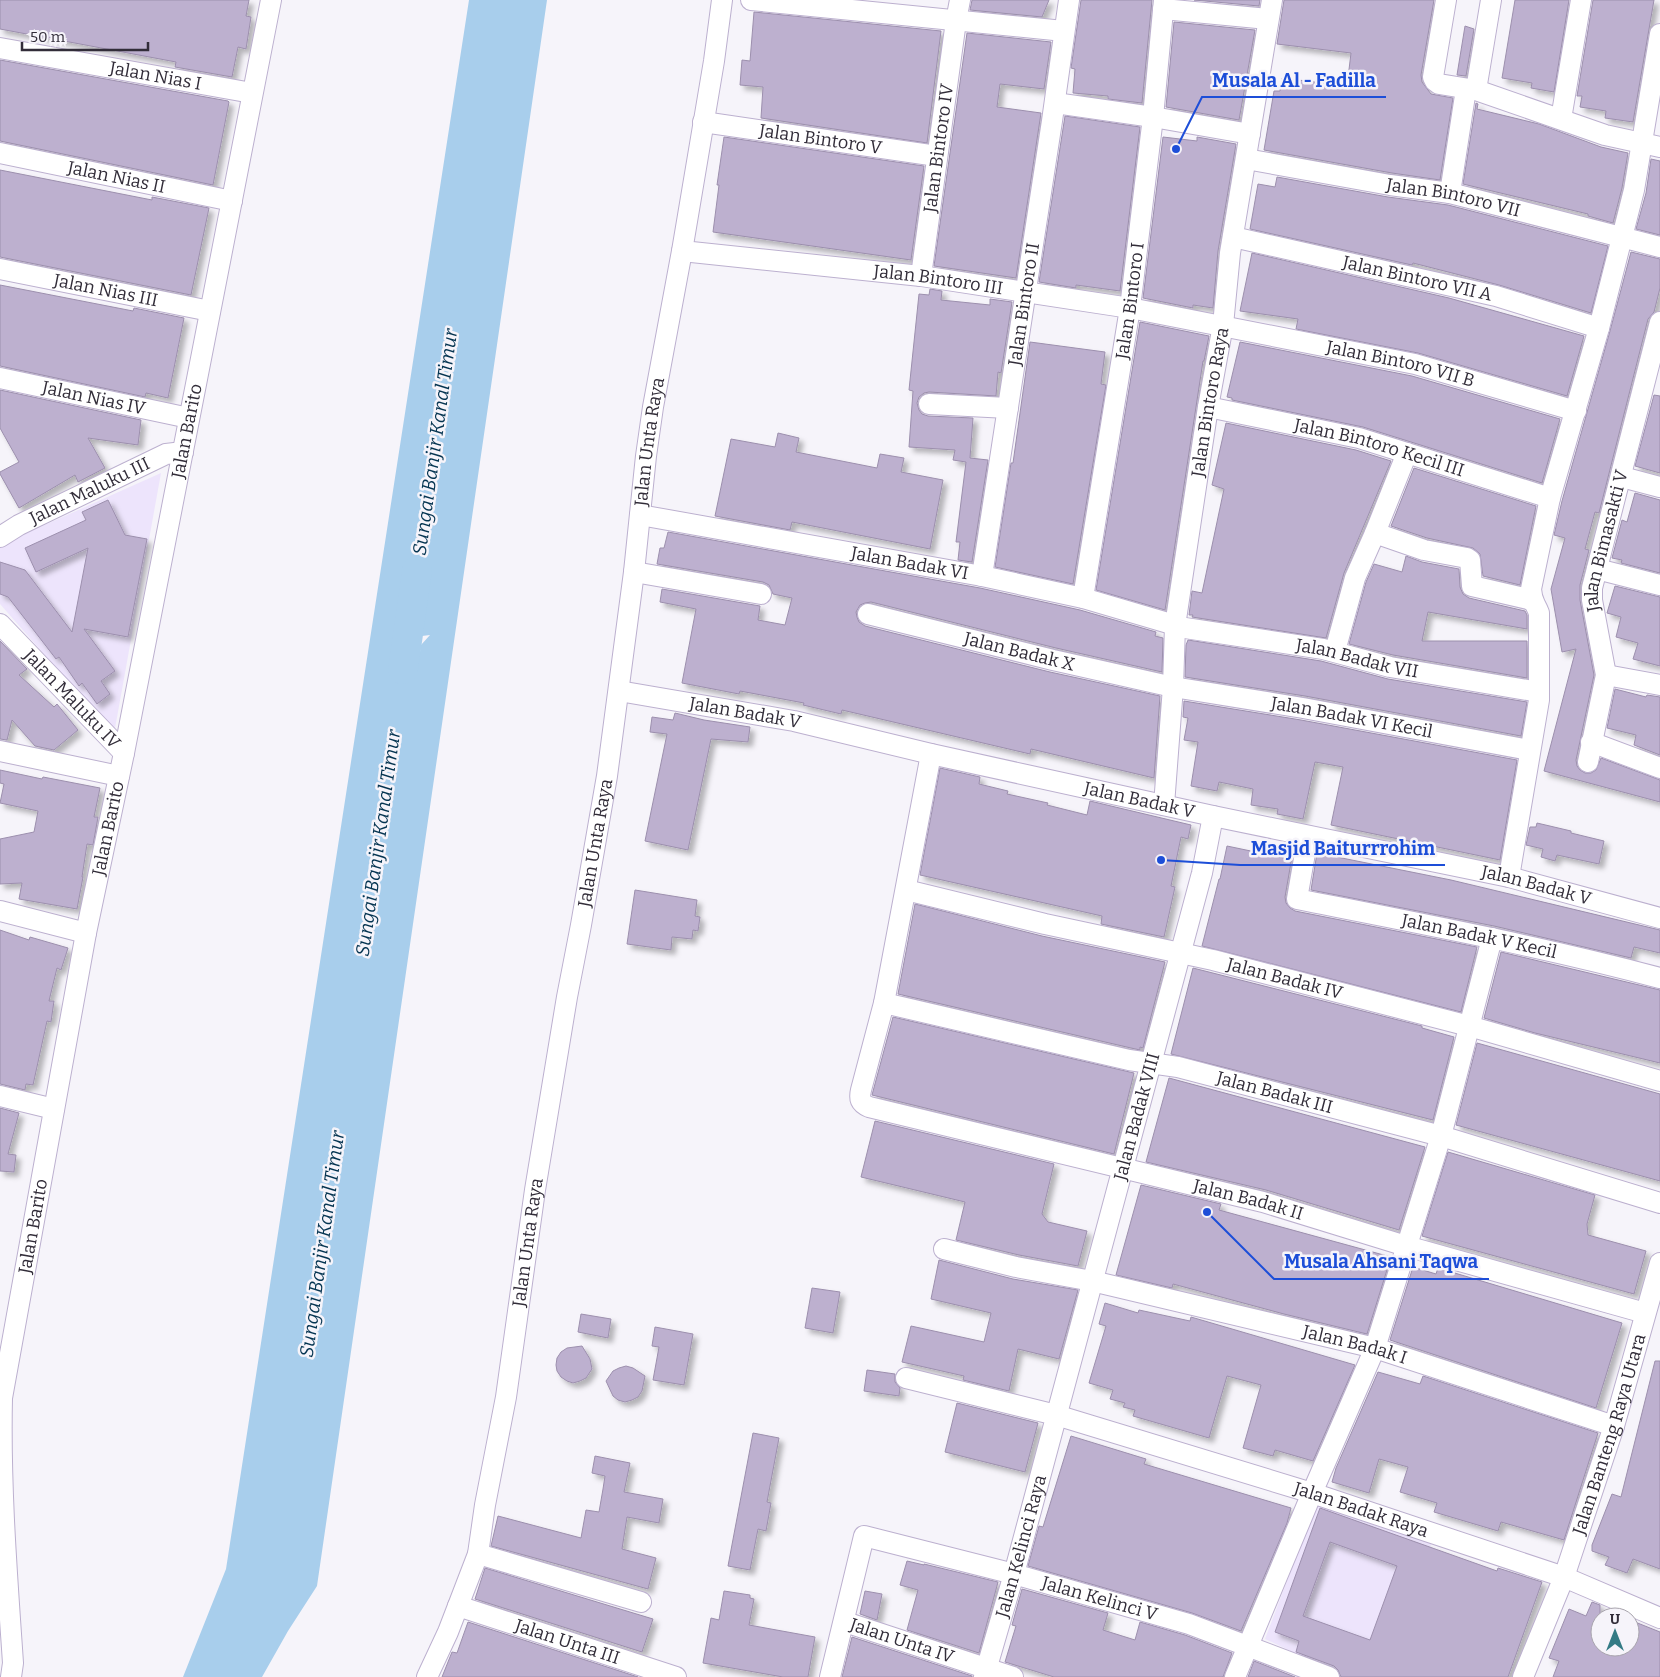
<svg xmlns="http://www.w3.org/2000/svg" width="1660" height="1677" font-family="Bitter,serif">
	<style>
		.built { fill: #ede4fc }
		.water { fill: #a8ceec; fill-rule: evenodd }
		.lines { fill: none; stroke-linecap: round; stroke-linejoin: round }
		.river { stroke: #a8ceec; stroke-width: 30 }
		.building { fill: #bdb0cf; stroke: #9c8fad; fill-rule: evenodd; filter: url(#shadow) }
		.minor-casing { stroke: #bcb0cf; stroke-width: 22 }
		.minor { stroke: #fff; stroke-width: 20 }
		.labels { text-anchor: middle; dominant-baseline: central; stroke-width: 5; stroke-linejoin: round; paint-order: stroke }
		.street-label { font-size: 18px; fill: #322d39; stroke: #f6f4fa }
		.water-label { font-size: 19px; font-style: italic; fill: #043451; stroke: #f6f4fa }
		.leader { fill: none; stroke: #1d4ed8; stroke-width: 2 }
		.callout-dot { fill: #1d4ed8; stroke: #f6f4fa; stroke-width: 2 }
		.callout-label { font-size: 19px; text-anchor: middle; font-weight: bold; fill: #1d4ed8; stroke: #f6f4fa; stroke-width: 5; stroke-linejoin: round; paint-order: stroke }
	</style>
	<defs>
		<filter id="shadow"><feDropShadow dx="4.5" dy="4.5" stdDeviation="2.5" flood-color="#0004"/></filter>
	</defs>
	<rect width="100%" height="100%" fill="#f6f4fa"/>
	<!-- built -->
	<path class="built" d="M161 473 114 734 0 604V545Z
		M1320 1500 1433 1539 1385 1669 1358 1676 1295 1653 1265 1639 1301 1544Z"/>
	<!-- water -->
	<path class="water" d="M469 0H547L317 1586 288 1631 262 1677H183L226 1569ZM418 588 423 616 419 624 422 636 430 635 421 645 420 652 412 657 408 635 414 592Z"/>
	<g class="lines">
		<!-- river -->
		<path class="river" d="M403 669 417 571"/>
	</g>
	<!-- building -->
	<path class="building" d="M0 0H249L246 16 251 17 246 49 238 47 232 77 175 67 176 62 0 29Z
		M972 0H1049L1042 17 970 10Z
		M1081 0H1152L1142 103 1108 99V96L1073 93 1075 69 1071 68Z
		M1194 0H1260L1259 6Z
		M1284 0H1434L1421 75 1422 82 1431 94 1453 98 1440 180 1392 173 1264 150 1274 91H1280L1282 78 1347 86 1351 53 1277 44Z
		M1515 0H1569L1554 92 1531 88 1532 83 1502 78Z
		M1593 0H1654L1633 122 1605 118 1606 111 1580 107 1582 96H1577Z
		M754 12 941 31 927 143 761 118 763 87 740 85 742 60 750 61Z
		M1174 22 1255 30 1239 120 1166 107Z
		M1465 26 1474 29 1466 76 1457 75Z
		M967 33 1051 42 1044 89 1000 84 997 107 1041 113 1016 278 934 266Z
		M0 60 228 101 229 102 213 185 0 141Z
		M1476 103 1478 104 1477 109 1539 124 1601 147 1628 153 1622 188 1613 223 1588 216V214L1463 184Z
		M1065 116 1140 127 1120 291 1076 285V288L1039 282Z
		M724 137 924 166 911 260 713 232 719 185H717Z
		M1163 137 1197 141V137L1236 144 1218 251 1213 308 1193 305V308L1143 298Z
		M1651 159 1660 161V235L1636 229 1646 193Z
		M0 170 152 200V197L209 208 191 295 0 257Z
		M1277 177 1388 197 1448 205 1608 246 1591 313 1499 285 1413 263 1412 265 1250 229 1258 184 1275 187Z
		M1631 252 1660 259V288L1654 312 1648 319 1599 513 1595 512 1585 549 1589 550 1580 585V600L1594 675 1576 760 1577 766 1580 770 1585 773H1591L1596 770 1601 758 1660 780V802L1544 771 1576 649 1562 652 1551 589 1565 538 1554 535 1562 501 1610 331Z
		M1252 253 1449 298 1584 336 1567 396 1418 353 1296 329 1298 319 1240 311Z
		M0 285 133 311 134 308 184 318 168 398 146 393 145 397 0 366Z
		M930 289 942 291 941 300 990 305V299L1012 302 1001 373 998 372 996 396 929 392 924 393 919 397 917 403 919 410 922 414 928 416 973 418 970 458 988 460 972 562 958 560 960 542H956L966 462 953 460 955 450 909 447 913 391 909 390 919 294 929 295Z
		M1140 322 1209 336 1204 361H1203L1165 610 1096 590Z
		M1030 342 1105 352 1101 384 1106 385 1073 584 995 567 1011 463H1013Z
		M1240 342 1412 376 1560 419 1542 483 1363 427 1232 400V398L1227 397Z
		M0 390 141 420 138 445 88 438 105 468 78 482 75 475 19 508 0 474V472L19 462 0 428Z
		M1654 395 1660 396V473L1635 466Z
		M1226 423 1356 450 1391 461 1344 573 1326 638 1192 617 1193 615H1189L1192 591 1202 593 1224 489 1212 485Z
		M778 433 799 438 796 452 877 468 880 454 904 458 901 472 943 480 930 549 792 522 790 530 715 516 731 439 775 447Z
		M1414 468 1536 506 1520 585 1483 576 1480 554 1473 548 1427 538 1391 526Z
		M1635 493 1660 500V573L1621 563 1622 560 1612 558 1622 520 1627 522Z
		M108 500 125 535 147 539 128 637 84 629 115 671 101 681 110 694 97 704 82 683 79 686 59 657 56 659 8 597 0 594V562L25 570 72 632 88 548 36 572 25 548 86 520 82 512Z
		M668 532 980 588 1080 610 1156 632 1155 636 1163 638 1162 672 1056 648 871 602 865 603 860 605 856 612 857 617 859 622 865 626 1050 672 1160 696 1154 778 1031 749 1030 754 842 710 841 714 803 705 804 703 740 691 739 694 682 683 696 609 660 602 662 589 760 606 758 620 785 625 792 598 773 594 769 585 763 582 657 564 660 548H664Z
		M1406 556 1422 562 1459 569 1460 587 1463 594 1469 598 1525 611 1527 615V629L1428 612 1422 641H1527V678L1393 655 1349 644 1366 582 1374 564 1402 572Z
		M1615 586 1660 597V666L1633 659 1638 643 1616 637 1621 617 1607 613Z
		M1188 640 1321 661 1388 679 1527 702 1521 736 1305 696 1185 677 1186 645Z
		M0 641 27 669 19 675 54 707 57 704 78 730 54 750 35 746 12 720 7 740 0 739Z
		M1615 689 1646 697 1647 695 1660 697V755L1634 745 1636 735 1607 728Z
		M1184 701 1301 720 1517 760 1500 860 1331 825 1343 767 1315 762 1303 819 1277 814 1278 809 1251 805 1253 789 1219 782 1217 791 1191 786 1198 742 1184 740 1188 718 1183 717Z
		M675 713 704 720 750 727 748 742 711 739 688 850 645 841 667 734 650 732 652 717 673 720Z
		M940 768 980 777 979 784 1008 791 1007 794 1048 803 1047 805 1087 815 1090 801 1191 825 1188 839 1181 837 1171 886 1175 887 1164 937 1101 924 1102 916 920 875Z
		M0 770 42 779 43 777 100 788 94 817H98L93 845 87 844 82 877H83L77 909 19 899 22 883 0 884V839L34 832 38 811 0 803 4 784 0 783Z
		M1537 823 1571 831V833L1604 841 1599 864 1557 855 1555 861 1541 857 1543 849 1526 845 1530 827H1536Z
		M1287 844 1294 845 1285 897 1286 903 1290 908 1295 911 1477 947 1461 1012 1202 946 1219 879H1220L1227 846 1284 858Z
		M1317 853 1451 880 1660 930V953L1634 947 1631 958 1494 926 1311 890Z
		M635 890 697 900 695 916 700 917 698 931 693 930 692 939 672 937 671 950 627 944Z
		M915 904 1042 936 1165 962 1143 1048 1140 1047V1050L1131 1048 898 994Z
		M0 930 29 940 30 937 68 948 61 970 57 968 49 1001H54L51 1022 47 1021 33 1085 26 1084 25 1090 0 1084Z
		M1501 952 1660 990V1063L1535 1033 1484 1018Z
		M1193 968 1422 1026V1028L1454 1037 1433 1120 1171 1054Z
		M893 1017 1134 1073 1114 1154 872 1095Z
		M1477 1043 1660 1094V1181L1456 1125Z
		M1169 1078 1425 1147 1399 1230 1266 1190 1146 1162Z
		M0 1108 19 1113 8 1154 16 1155 14 1172 0 1171Z
		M875 1121 1054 1164 1042 1214 1048 1222 1087 1231 1078 1266 1019 1255 956 1240 965 1202 861 1177Z
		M1448 1152 1595 1195 1587 1224 1588 1235 1646 1251 1634 1294 1422 1236Z
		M1141 1185 1221 1204 1219 1210 1391 1257 1367 1334 1284 1314 1173 1284 1172 1288 1116 1275Z
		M939 1260 1013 1279 1078 1290 1059 1359 1018 1349 1009 1391 963 1380 964 1376 902 1362 911 1326 984 1342 991 1313 931 1299Z
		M1413 1267 1436 1274 1438 1268 1622 1323 1596 1408 1390 1340Z
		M812 1288 840 1292 833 1333 805 1328Z
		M1105 1303 1138 1313 1139 1310 1190 1321 1191 1317 1355 1365 1313 1461 1275 1450 1273 1456 1243 1448 1261 1385 1227 1376 1209 1438 1133 1416 1135 1410 1123 1407 1125 1403 1110 1399 1113 1390 1089 1383 1106 1326 1099 1324Z
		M581 1314 611 1319 608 1338 578 1332Z
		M655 1327 693 1334 684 1385 653 1380 659 1347 652 1346Z
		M582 1346 590 1359 592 1369 586 1378 580 1381 573 1383 567 1381 561 1377 557 1371 556 1365 557 1358 561 1352 567 1348Z
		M1655 1361H1660V1569L1633 1559 1627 1573 1605 1565 1609 1557 1592 1551V1545L1612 1494 1621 1497Z
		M626 1366 633 1368 645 1376 642 1391 638 1397 632 1400 625 1402 618 1400 613 1396 606 1381 613 1371 619 1368Z
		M867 1370 895 1374V1382L900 1388 899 1396 864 1391Z
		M1378 1372 1420 1384 1423 1376 1598 1433 1564 1540 1501 1522 1498 1531 1434 1512 1437 1503 1400 1492 1408 1467 1379 1459 1369 1493 1332 1482 1336 1468Z
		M957 1403 1038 1423 1025 1472 945 1452Z
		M753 1433 779 1438 767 1502 771 1503 766 1531 758 1529 750 1570 728 1566Z
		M1071 1436 1146 1459 1144 1464 1291 1508 1287 1523 1241 1631 1192 1613 1028 1566 1039 1526 1043 1527Z
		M595 1456 630 1463 624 1492 663 1499 659 1523 627 1517 622 1549 656 1558 648 1589 491 1546 498 1516 581 1538 586 1510 599 1512 603 1489 605 1476 592 1473Z
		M1320 1508 1497 1571 1498 1568 1542 1582 1508 1677H1341L1338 1670 1334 1666 1296 1652 1299 1641 1275 1632ZM1330 1542 1397 1566 1370 1640 1303 1616Z
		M907 1561 924 1565V1564L998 1582 979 1653 907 1630 918 1590 900 1585Z
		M485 1568 653 1619 642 1652 475 1599Z
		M1022 1589 1108 1613 1103 1630 1135 1640 1140 1622 1185 1635 1232 1653 1223 1677H1054L1005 1662 1016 1626 1012 1625Z
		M724 1591 750 1595V1598L754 1599 749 1625 815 1637 808 1677H783L703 1663 711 1618 719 1620Z
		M865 1591 882 1594 877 1620 860 1614Z
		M1592 1602 1600 1605V1647H1630V1620L1660 1632V1677H1553L1559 1661 1549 1658 1569 1609 1586 1616Z
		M468 1622 638 1677H442L452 1652 457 1653Z
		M852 1637 972 1676V1677H842Z
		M1254 1661 1295 1677H1248Z"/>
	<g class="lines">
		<defs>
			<g id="minor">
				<path d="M751 0 1064 31"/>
				<path d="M1446 0 1433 77 1435 81 1439 84 1476 90 1605 135 1660 147"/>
				<path d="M1163 9 1268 19"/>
				<path id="s1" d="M0 48 252 93"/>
				<path d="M1476 90 1491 0"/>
				<path d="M1055 103 1153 117 1250 134"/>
				<path d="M1561 119 1581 0"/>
				<path id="s2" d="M703 122 937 156"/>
				<path id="s3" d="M0 153 232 201"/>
				<path id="s4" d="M1246 159 1390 185 1450 193 1660 247"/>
				<path d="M1450 193 1466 89"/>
				<path id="s5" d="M1233 237 1496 296 1599 328"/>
				<path id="s6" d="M682 251 921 276 1130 308 1415 364 1576 411"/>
				<path id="s7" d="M0 269 210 311"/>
				<path id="s8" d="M921 276 956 21 960 0"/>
				<path id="s9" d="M0 378 189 418"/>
				<path d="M929 404 1008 408"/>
				<path id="s10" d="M1208 407 1359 438 1550 498"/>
				<path d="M1622 477 1660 487"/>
				<path id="s11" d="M640 515 982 576 1083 598 1185 628 1323 649 1390 667 1539 692"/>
				<path d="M1375 533 1424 550 1467 558 1470 560 1472 586 1532 600"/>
				<path id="s12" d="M0 537 19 525 166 454 183 452"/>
				<path d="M1597 569 1660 585"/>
				<path d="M634 572 761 594"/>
				<path id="s13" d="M982 576 1052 121 1069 0"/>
				<path id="s14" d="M1083 598 1130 308 1153 117 1164 0"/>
				<path id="s15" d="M868 614 1053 660 1173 687 1303 708 1529 750"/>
				<path id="s16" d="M0 624 124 753"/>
				<path d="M1335 651 1355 578 1375 533 1407 453"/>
				<path d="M1606 675 1660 685"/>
				<path id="s17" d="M619 691 794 721 931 754 1213 816 1509 877 1660 918"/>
				<path d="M1591 742 1660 768"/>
				<path d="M0 751 119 776"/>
				<path id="s18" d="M931 754 884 1003 861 1090C859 1099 860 1103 869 1107L1263 1202 1406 1246 1645 1313"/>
				<path id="s19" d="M1588 762 1606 675 1592 600V588L1660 322"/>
				<path id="s20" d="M1164 805 1173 687 1175 626 1208 407 1223 325 1230 253 1272 0"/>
				<path id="s21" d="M1308 836 1297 899C1418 923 1540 946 1660 978"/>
				<path d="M1509 877 1539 700V613C1535 602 1532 603 1531 589L1550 498 1599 328 1634 190 1660 34"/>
				<path id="s22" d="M906 890 1045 924 1213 960 1469 1026 1660 1081"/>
				<path d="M0 911 86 933"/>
				<path id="s23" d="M884 1003 1129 1060 1178 1067 1441 1136 1660 1203"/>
				<path d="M0 1096 54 1109"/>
				<path id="s24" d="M944 1249 1016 1267 1092 1281 1375 1348 1614 1426"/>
				<path id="s25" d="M906 1378 1056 1415 1312 1493 1564 1577 1660 1618"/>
				<path d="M478 1554 641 1602"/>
				<path id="s26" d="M458 1606 676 1677"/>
				<path id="s27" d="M845 1622 1013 1677"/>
				<path id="s28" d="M11 1677 13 1663C7 1575 0 1486 2 1398L86 933 124 753 271 0"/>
				<path id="s29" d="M427 1677 448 1632 478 1554 485 1505 506 1397 535 1190 567 997 581 925 607 776 634 572 646 456 653 407 682 251 714 61 722 0"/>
				<path id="s30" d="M830 1677 864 1536 1014 1574 1189 1624 1329 1677"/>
				<path id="s31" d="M984 1677 1014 1574 1202 873 1213 816"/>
				<path d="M1235 1677 1312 1493 1375 1348 1441 1136 1492 938"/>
				<path id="s32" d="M1523 1677 1564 1577 1614 1426 1660 1263"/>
			</g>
		</defs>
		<!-- minor casing -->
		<use href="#minor" class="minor-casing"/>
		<!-- minor -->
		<use href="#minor" class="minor"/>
	</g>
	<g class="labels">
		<!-- street labels -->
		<g class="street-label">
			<text stroke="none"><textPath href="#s1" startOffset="158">Jalan Nias I</textPath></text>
			<text stroke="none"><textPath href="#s2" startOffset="119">Jalan Bintoro V</textPath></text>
			<text stroke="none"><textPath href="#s8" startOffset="129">Jalan Bintoro IV</textPath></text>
			<text stroke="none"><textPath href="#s3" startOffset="119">Jalan Nias II</textPath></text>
			<text stroke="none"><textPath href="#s4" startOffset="211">Jalan Bintoro VII</textPath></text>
			<text stroke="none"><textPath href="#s5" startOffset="189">Jalan Bintoro VII A</textPath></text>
			<text stroke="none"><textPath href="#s6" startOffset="258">Jalan Bintoro III</textPath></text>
			<text stroke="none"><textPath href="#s7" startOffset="108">Jalan Nias III</textPath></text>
			<text stroke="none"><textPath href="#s14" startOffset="301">Jalan Bintoro I</textPath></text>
			<text stroke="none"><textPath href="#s13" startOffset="275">Jalan Bintoro II</textPath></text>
			<text stroke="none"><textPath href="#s6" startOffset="728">Jalan Bintoro VII B</textPath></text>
			<text stroke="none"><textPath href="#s9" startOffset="96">Jalan Nias IV</textPath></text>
			<text stroke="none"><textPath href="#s20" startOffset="406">Jalan Bintoro Raya</textPath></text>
			<text stroke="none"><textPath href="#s28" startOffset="1264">Jalan Barito</textPath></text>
			<text stroke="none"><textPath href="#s29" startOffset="1259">Jalan Unta Raya</textPath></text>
			<text stroke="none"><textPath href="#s10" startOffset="176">Jalan Bintoro Kecil III</textPath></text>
			<text stroke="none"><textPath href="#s12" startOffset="101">Jalan Maluku III</textPath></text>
			<text stroke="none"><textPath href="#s19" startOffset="226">Jalan Bimasakti V</textPath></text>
			<text stroke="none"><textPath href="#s11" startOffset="274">Jalan Badak VI</textPath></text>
			<text stroke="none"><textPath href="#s15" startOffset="156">Jalan Badak X</textPath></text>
			<text stroke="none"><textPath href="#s11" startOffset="732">Jalan Badak VII</textPath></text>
			<text stroke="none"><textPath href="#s16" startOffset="104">Jalan Maluku IV</textPath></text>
			<text stroke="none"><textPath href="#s17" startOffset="128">Jalan Badak V</textPath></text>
			<text stroke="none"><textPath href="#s15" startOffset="495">Jalan Badak VI Kecil</textPath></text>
			<text stroke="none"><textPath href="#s17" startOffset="532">Jalan Badak V</textPath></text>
			<text stroke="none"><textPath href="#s28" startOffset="859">Jalan Barito</textPath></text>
			<text stroke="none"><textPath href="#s29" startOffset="854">Jalan Unta Raya</textPath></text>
			<text stroke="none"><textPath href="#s17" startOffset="938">Jalan Badak V</textPath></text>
			<text stroke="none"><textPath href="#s21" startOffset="250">Jalan Badak V Kecil</textPath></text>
			<text stroke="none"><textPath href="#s22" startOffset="389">Jalan Badak IV</textPath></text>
			<text stroke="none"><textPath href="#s23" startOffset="401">Jalan Badak III</textPath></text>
			<text stroke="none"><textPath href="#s31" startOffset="581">Jalan Badak VIII</textPath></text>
			<text stroke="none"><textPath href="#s18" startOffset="755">Jalan Badak II</textPath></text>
			<text stroke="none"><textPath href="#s28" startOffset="454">Jalan Barito</textPath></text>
			<text stroke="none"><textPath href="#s29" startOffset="449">Jalan Unta Raya</textPath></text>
			<text stroke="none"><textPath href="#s24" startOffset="422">Jalan Badak I</textPath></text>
			<text stroke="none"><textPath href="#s32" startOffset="258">Jalan Banteng Raya Utara</textPath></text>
			<text stroke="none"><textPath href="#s25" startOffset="474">Jalan Badak Raya</textPath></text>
			<text stroke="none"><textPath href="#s31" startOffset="136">Jalan Kelinci Raya</textPath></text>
			<text stroke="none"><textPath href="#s30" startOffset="389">Jalan Kelinci V</textPath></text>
			<text stroke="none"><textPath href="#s27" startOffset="60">Jalan Unta IV</textPath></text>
			<text stroke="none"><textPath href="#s26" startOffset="115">Jalan Unta III</textPath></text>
		</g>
		<!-- water labels -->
		<g class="water-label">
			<text transform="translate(435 442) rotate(-82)">Sungai Banjir Kanal Timur</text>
			<text transform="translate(378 843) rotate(-82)">Sungai Banjir Kanal Timur</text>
			<text transform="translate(322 1244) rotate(-82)">Sungai Banjir Kanal Timur</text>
		</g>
	</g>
	<!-- callouts -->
	<path class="leader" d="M1176 149L1202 97H1386M1161 860L1240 865H1445M1207 1212L1274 1279H1489"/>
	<g class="callout-dot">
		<circle cx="1176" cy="149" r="5"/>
		<circle cx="1161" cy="860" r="5"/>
		<circle cx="1207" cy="1212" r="5"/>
	</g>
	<g class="callout-label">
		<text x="1294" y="87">Musala Al - Fadilla</text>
		<text x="1343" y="855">Masjid Baiturrrohim</text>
		<text x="1381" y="1268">Musala Ahsani Taqwa</text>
	</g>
	<!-- north arrow -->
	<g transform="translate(1615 1632)"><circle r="24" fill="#f6f4fa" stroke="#a8a4ad"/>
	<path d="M0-4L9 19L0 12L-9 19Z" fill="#347b85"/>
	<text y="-8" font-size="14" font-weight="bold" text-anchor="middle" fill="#322d39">U</text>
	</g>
	<!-- scale -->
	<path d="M22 42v8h126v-8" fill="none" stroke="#322d39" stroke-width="2.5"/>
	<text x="30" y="42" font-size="15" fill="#322d39" stroke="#f6f4fa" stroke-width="4" paint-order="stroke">50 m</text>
</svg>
